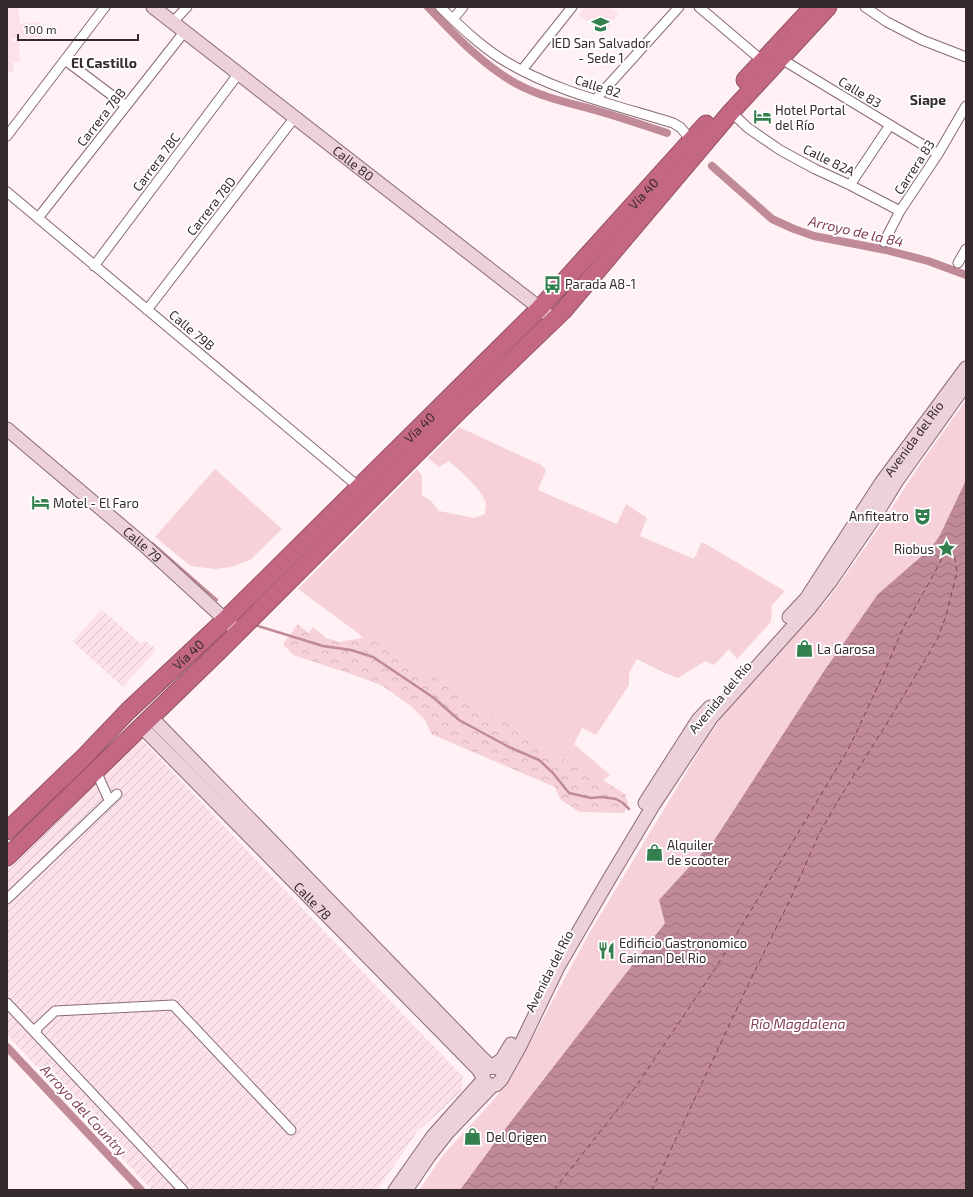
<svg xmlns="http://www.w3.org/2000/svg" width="973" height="1197" font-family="'Exo 2',sans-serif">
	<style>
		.built { fill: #fce2e8 }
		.industrial { fill: url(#industrial-furrows) }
		.green { fill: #f6d1da }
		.forest { fill: url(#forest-crowns) }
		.water { fill: url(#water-waves) }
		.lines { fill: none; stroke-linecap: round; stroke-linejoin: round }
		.stream { stroke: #c08a98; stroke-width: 2.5 }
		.canal { stroke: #c08a98; stroke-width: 8 }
		.ferry { stroke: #833e53; stroke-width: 1; stroke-dasharray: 5 4; stroke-linecap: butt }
		.street-casing { stroke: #886a71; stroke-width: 11 }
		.secondary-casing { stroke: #886a71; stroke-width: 15 }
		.highway-casing { stroke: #925265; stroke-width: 19 }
		.street { stroke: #fff; stroke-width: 9 }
		.secondary { stroke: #edd1da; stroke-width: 13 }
		.highway { stroke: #c46783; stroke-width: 17 }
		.labels { text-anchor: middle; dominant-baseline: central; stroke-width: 4; stroke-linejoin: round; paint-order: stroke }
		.poi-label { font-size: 13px; fill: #362a2d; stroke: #fff; text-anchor: start }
		.street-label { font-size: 13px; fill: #362a2d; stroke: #fff }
		.neighbourhood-label { font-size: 14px; font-weight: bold; fill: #362a2d; stroke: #fff }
		.water-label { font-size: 14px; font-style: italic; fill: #833e53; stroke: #fff }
	</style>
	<defs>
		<pattern id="industrial-furrows" width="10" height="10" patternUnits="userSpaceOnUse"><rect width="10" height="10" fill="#fce2e8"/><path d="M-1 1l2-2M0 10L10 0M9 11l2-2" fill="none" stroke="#d9c2c7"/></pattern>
		<pattern id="forest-crowns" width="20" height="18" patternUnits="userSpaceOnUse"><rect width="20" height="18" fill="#f6d1da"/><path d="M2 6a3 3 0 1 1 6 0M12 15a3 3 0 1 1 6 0" fill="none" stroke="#d4b4bb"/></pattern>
		<pattern id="water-waves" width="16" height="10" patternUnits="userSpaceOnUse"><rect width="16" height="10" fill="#c08a98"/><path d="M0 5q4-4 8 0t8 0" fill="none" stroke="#9d717c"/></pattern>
	</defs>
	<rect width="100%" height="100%" fill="#fff1f4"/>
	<!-- built -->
	<path class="built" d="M7 7H18L20 24 40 22 41 37 12 39V42L19 41 20 61 13 62 14 72 7 73Z
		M584 7H609L618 14 604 34 579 15Z"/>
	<!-- industrial -->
	<path class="industrial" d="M101 609 141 644 145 640 156 650 123 687 73 642Z
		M141 739 463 1077 461 1092 417 1132 377 1190H152L7 1035V868Z"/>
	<!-- green -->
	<path class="green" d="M966 400V480L940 535 931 548 878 594 824 671 715 839 698 857 665 923 502 1133 460 1190H419L444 1154 497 1096 517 1067 587 937 704 743 724 714 829 598 876 532 919 466Z
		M459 427 541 465 546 470 538 490 617 524 626 504 647 518 640 536 694 559 702 542 785 591 772 605 771 622 737 659 729 649 714 665 705 661 678 678 665 673 637 659 629 673V685L596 735 582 728 574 744 610 775 603 780 528 740 506 722 484 712 470 698 451 689 434 676 420 675 395 655 378 644 363 638 358 633 298 589 417 469 422 476V495L432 502 439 511 474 518 485 514C485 511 486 507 486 504 485 492 458 469 449 461L439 467 428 458Z
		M215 469 282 529 250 560 231 567 215 569 191 566 155 537Z"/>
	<!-- forest -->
	<path class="forest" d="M298 624 309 633 313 627 326 638 339 642 363 638 377 643 395 655 419 674 434 676 451 689 470 698 484 712 506 722 528 740 603 780 625 794 628 803 624 813 579 812 560 799 555 787 431 734 426 721 411 706 381 685 354 675 293 655 283 644Z"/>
	<!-- water -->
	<path class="water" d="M966 480V1190H460L502 1133 665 923 659 900 715 839 824 671 878 594 931 548 940 535Z"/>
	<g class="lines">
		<!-- stream -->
		<path class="stream" d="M152 543 217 600
			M258 626 323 646 351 650 373 657 434 698 459 720 509 747 539 760 553 773 569 793 591 798 602 797 616 799 623 803 629 809"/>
		<!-- canal -->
		<path class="canal" d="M428 7C455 35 482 65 517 84 541 97 569 103 595 110 619 117 643 125 667 133
			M712 166 772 219 794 229 814 236 886 250 928 261 966 275
			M7 1047 141 1190"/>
		<!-- ferry -->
		<path class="ferry" d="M554 1190 637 1085 715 969 794 840 850 746 884 673 903 628 929 583 947 549 955 559 957 572 946 616 937 640 889 720 839 799 819 834 790 900 748 985 652 1190"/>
		<defs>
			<path id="street" d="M440 7C459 25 478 44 500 58 552 91 615 105 673 123L680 127 692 141
				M699 7 765 63
				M865 7 887 22 922 40 966 57
				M453 19 463 7
				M173 22 187 7
				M778 57 938 154
				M65 60 126 106
				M522 70 572 7
				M596 99 679 7
				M731 112 748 128 780 150 815 169 850 185 900 211
				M7 136 105 7
				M850 185 890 125
				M7 192 360 488
				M38 218 185 31
				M884 242 900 211 938 154 966 106
				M958 263 966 249
				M94 266 239 73
				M147 310 295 117
				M96 771 109 800
				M7 899 117 794
				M7 1003 183 1190
				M36 1034 37 1028 55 1011 173 1005 291 1130"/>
			<g id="secondary">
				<path id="s1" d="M153 7 546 313"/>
				<path id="s2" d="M7 429 145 546 231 625"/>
				<path id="s3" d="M789 617 806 599 881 483 966 368"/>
				<path d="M151 717 482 1058 492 1067 497 1068"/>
				<path id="s4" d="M141 726 476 1067C478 1069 480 1072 482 1075 485 1082 487 1087 496 1085L501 1080 520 1046 558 967 608 881 654 804 711 718 808 610 830 582 874 518 896 482 966 384"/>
				<path d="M645 803 698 720 710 707"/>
				<path d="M482 1076 485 1069 492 1067 502 1059 511 1044"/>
				<path d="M395 1190 433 1136 483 1080"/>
				<path d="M406 1190 429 1156 448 1132 493 1085"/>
			</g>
			<g id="highway">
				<path d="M745 80 813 7"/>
				<path id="s5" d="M7 831 84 757 128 711 225 620 540 308 706 124"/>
				<path d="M7 857 219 651 461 409 563 311 731 112 828 7"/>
			</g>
		</defs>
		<!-- street casing -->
		<use href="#street" class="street-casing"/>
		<!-- secondary casing -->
		<use href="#secondary" class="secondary-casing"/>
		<!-- highway casing -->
		<use href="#highway" class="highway-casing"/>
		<!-- street -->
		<use href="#street" class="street"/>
		<!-- secondary -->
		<use href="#secondary" class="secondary"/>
		<!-- highway -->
		<use href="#highway" class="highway"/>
	</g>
	<!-- icons -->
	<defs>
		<symbol id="school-bare" viewBox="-9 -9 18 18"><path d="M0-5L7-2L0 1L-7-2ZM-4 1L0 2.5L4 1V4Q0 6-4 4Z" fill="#337f4d" stroke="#fff" stroke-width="2.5" paint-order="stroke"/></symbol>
		<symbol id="hotel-bare" viewBox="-9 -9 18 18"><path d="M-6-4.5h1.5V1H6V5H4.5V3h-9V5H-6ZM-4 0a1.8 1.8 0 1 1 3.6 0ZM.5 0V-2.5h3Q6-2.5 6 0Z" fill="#337f4d" stroke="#fff" stroke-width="2.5" paint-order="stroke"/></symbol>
		<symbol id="bus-bare" viewBox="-9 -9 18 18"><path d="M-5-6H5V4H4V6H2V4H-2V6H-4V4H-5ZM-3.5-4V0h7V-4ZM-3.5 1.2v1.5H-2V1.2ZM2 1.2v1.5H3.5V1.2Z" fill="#337f4d" stroke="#fff" stroke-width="2.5" paint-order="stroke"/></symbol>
		<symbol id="theatre-bare" viewBox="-9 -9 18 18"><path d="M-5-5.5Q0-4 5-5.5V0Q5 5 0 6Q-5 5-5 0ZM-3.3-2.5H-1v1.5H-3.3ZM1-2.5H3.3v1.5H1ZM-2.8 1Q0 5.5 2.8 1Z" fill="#337f4d" stroke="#fff" stroke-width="2.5" paint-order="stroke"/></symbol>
		<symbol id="sight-bare" viewBox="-9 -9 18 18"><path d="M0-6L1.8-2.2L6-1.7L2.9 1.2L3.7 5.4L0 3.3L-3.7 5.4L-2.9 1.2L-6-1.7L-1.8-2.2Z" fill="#337f4d" stroke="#fff" stroke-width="2.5" paint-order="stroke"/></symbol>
		<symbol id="shop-bare" viewBox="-9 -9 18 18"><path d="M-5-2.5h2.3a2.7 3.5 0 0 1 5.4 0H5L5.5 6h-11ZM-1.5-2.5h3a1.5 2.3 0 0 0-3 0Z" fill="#337f4d" stroke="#fff" stroke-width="2.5" paint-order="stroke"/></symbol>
		<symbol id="restaurant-bare" viewBox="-9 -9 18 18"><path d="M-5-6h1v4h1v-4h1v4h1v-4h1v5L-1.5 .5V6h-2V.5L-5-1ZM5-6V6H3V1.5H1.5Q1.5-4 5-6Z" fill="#337f4d" stroke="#fff" stroke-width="2.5" paint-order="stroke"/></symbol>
	</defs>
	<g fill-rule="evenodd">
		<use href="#school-bare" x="588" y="12" width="25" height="25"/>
		<use href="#hotel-bare" x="750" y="104" width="25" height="25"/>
		<use href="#bus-bare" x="540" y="272" width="25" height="25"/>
		<use href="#hotel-bare" x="28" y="490" width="25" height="25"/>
		<use href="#theatre-bare" x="910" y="504" width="25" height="25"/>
		<use href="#sight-bare" x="934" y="536" width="25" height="25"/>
		<use href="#shop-bare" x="792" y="636" width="25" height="25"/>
		<use href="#shop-bare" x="642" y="840" width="25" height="25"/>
		<use href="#restaurant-bare" x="594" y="938" width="25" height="25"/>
		<use href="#shop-bare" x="460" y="1124" width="25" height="25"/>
	</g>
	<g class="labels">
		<!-- poi labels -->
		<g class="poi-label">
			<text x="601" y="43" text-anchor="middle">IED San Salvador<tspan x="601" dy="15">- Sede 1</tspan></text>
			<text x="775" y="110">Hotel Portal<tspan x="775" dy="15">del Río</tspan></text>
			<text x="565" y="284">Parada A8-1</text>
			<text x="53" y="503">Motel - El Faro</text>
			<text x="909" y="516" text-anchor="end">Anfiteatro</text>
			<text x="934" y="549" text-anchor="end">Riobus</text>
			<text x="817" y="649">La Garosa</text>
			<text x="667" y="845">Alquiler<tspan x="667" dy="15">de scooter</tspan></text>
			<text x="619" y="943">Edificio Gastronomico<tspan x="619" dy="15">Caiman Del Rio</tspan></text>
			<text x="486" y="1137">Del Origen</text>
		</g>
		<!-- street labels -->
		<g class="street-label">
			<text transform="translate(598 86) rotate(18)">Calle 82</text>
			<text transform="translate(860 92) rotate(31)">Calle 83</text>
			<text transform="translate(101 117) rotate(-52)">Carrera 78B</text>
			<text transform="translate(829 160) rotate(26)">Calle 82A</text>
			<text transform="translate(156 162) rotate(-53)">Carrera 78C</text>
			<text stroke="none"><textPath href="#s1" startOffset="254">Calle 80</textPath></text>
			<text transform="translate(914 167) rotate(-57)">Carrera 83</text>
			<text stroke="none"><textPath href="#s5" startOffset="901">Vía 40</textPath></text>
			<text transform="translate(211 206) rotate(-52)">Carrera 78D</text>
			<text transform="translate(192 330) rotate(40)">Calle 79B</text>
			<text stroke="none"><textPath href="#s5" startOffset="577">Vía 40</textPath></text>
			<text stroke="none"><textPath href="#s3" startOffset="218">Avenida del Río</textPath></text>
			<text stroke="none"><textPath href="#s2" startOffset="178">Calle 79</textPath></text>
			<text stroke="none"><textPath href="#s5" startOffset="253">Vía 40</textPath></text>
			<text transform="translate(720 697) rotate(-50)">Avenida del Río</text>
			<text stroke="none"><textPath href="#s4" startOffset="245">Calle 78</textPath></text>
			<text transform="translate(549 971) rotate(-63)">Avenida del Río</text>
		</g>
		<!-- neighbourhood labels -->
		<g class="neighbourhood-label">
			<text x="104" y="62">El Castillo</text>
			<text x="928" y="99">Siape</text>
		</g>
		<!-- water labels -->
		<g class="water-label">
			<text transform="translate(856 231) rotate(13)">Arroyo de la 84</text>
			<text x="798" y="1023">Río Magdalena</text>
			<text transform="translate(84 1110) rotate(47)">Arroyo del Country</text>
		</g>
	</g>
	<!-- border -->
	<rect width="973" height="1197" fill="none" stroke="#362a2d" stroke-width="16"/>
	<!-- scale -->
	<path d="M18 34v6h120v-6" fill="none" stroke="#362a2d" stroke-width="2"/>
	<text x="24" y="34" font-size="12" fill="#362a2d" stroke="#ffffff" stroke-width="3" paint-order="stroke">100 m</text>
</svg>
